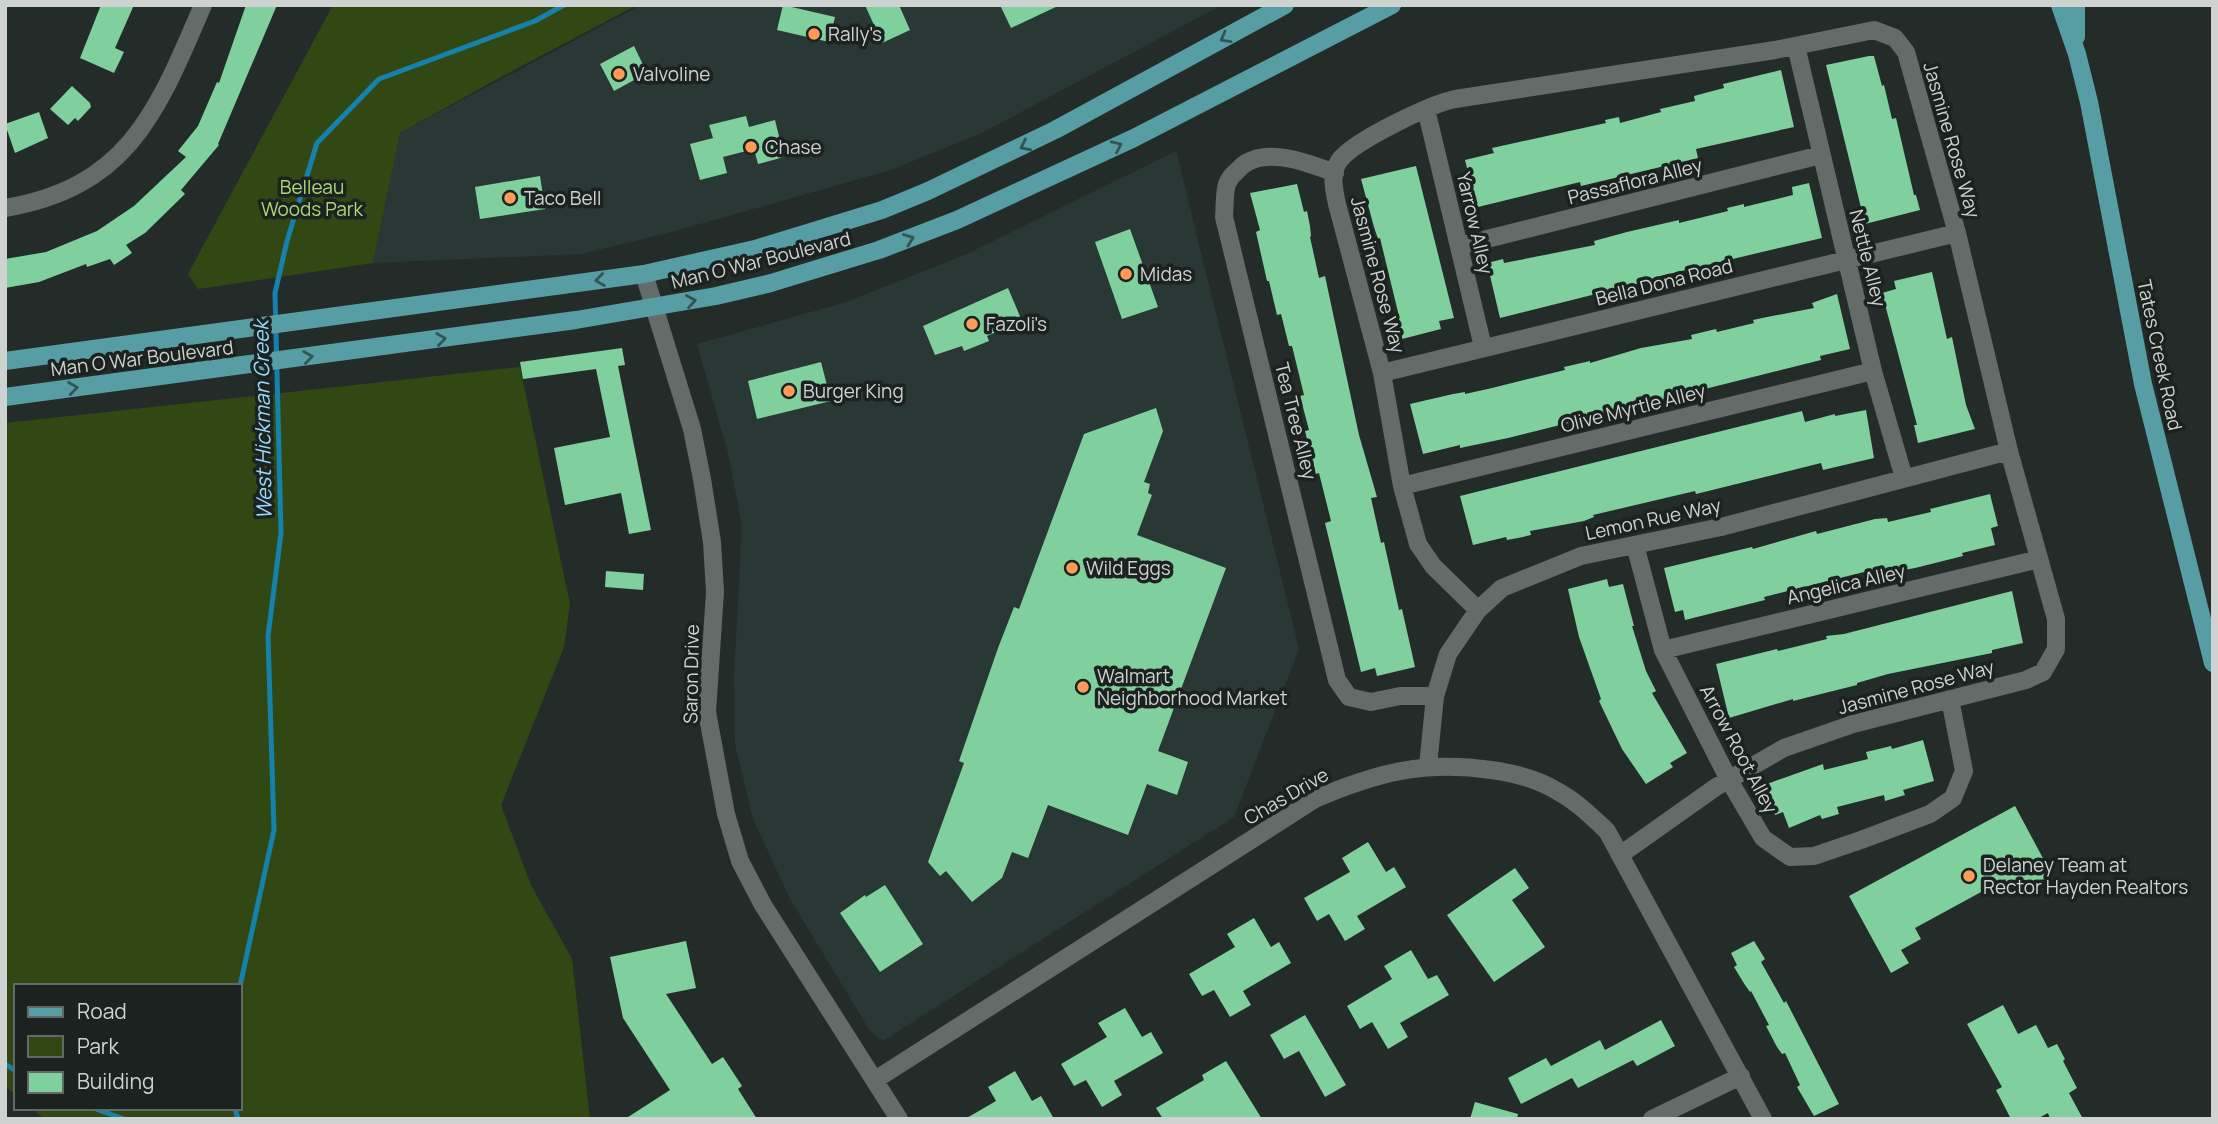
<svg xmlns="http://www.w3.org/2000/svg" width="2218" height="1124" font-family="Manrope,sans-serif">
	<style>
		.built { fill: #293835 }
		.green { fill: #314814 }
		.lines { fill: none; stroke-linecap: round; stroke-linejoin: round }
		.stream { stroke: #1682ab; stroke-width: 5 }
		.building { fill: #7fd09c }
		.minor { stroke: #636c69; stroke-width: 18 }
		.major { stroke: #569ea4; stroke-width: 18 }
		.oneway { stroke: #335455 }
		.poi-dot { fill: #fd9c56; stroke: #1b2220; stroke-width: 2.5 }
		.labels { text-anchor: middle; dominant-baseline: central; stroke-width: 7; stroke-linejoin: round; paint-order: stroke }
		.poi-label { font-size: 19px; fill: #ced3d2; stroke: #1b2220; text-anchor: start }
		.street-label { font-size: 19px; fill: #ced3d2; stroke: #1b2220 }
		.park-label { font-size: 19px; fill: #a9d874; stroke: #1b2220 }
		.water-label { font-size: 21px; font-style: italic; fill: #96dafc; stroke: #1b2220 }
	</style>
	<rect width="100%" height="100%" fill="#242c2a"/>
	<!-- built -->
	<path class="built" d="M641 5H1222L982 133 891 170 668 233 581 254 373 263 400 133Z
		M1176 151 1299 649 1234 817 883 1041 870 1031 789 897 753 819 735 744 734 678 742 525 728 453 697 344 843 303 967 254Z"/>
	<!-- green -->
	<path class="green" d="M333 5H637L499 78 400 133 373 263 198 289 188 274Z
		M520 367 570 604 564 647 501 805 531 885 572 959 590 1119H44L32 1108H240V986H16V1095L5 1086V423Z"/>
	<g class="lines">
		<!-- stream -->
		<path class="stream" d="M240 986 274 830 268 636 281 533 275 293 287 241 317 143 379 79 535 21 564 5
			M5 1064 16 1071
			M93 1108 124 1119
			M235 1108 238 1119"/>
	</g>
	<!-- building -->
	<path class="building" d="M101 5H134L115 48 124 52 114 73 80 58Z
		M246 5H277L218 144 219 145 181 190 185 194 145 233 126 245 132 253 114 265 110 259 87 267 86 264 39 282 5 288V259L46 252 97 231 134 206 186 157 178 151 198 126 217 82 219 83Z
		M783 5 835 17 829 42 777 30Z
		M865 5H899L910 30 882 43Z
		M1000 5H1060L1011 28Z
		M634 46 647 73 614 91 600 64Z
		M1869 56H1874L1882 86 1884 85 1892 119 1896 118 1914 195H1916L1920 210 1865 224 1826 65Z
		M1781 70 1794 127 1696 149 1698 158 1581 186 1580 182 1474 208 1469 189 1472 188 1465 160 1494 153 1492 148 1606 123 1605 120 1619 117 1620 123 1661 112 1660 109 1695 101 1694 96 1724 88 1723 84Z
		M72 86 90 103 91 107 78 121 75 118 68 125 50 109Z
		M39 112 48 138 15 153 5 124Z
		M746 116 749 127 775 120 784 157 758 164 754 149 723 157 727 173 700 180 690 144 713 138 709 125Z
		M1416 166 1454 318 1439 321 1441 329 1402 339 1398 312 1380 238 1378 239 1374 227 1361 179Z
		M540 176 545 209 480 219 475 187Z
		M1809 183 1822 238 1656 277V279L1500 318 1487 263 1503 259 1504 263 1595 245 1594 241 1627 232 1679 220V223L1728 211 1727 208 1744 204V207L1793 195 1792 187Z
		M1297 184 1304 212 1307 211 1310 226 1311 236 1310 237 1319 278 1325 276 1359 435 1377 497 1371 498 1381 543 1384 542 1399 610 1402 609 1415 667 1377 676 1375 668 1361 672 1325 523 1331 521 1319 473 1316 474 1305 431 1309 430 1300 396 1304 395 1292 346H1289L1281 314 1277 315 1269 281H1267L1256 232 1260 230 1250 193Z
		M1130 229 1158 307 1122 319 1095 242Z
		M1932 272 1947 339 1952 337 1966 405 1975 429 1918 443 1914 425H1917L1882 293 1896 289 1894 281Z
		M1008 288 1022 321 987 336 989 341 964 351 962 346 935 355 923 326Z
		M1837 294 1850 349 1820 356 1821 360 1508 438 1460 448V445L1423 454 1410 404 1453 394 1465 392V394L1492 388 1565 370 1564 367 1590 361V363L1641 348 1692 339 1691 335 1716 329 1717 332 1754 323 1753 320 1767 317 1814 308 1812 303Z
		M622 348 625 365 618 366 651 530 629 534 621 493 565 505 554 448 610 437 596 369 523 379 520 362Z
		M821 362 831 401 757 419 748 381Z
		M1156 408 1163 431 1144 482 1150 484 1148 493 1152 495 1137 535 1226 568 1158 751 1188 762 1177 795 1147 784 1128 835 1048 805 1028 858 1012 852 1002 878 972 902 946 871 940 876 928 862 964 763 959 761 998 648 1014 607 1019 609 1084 434Z
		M1866 410 1874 458 1823 470 1821 463 1696 494 1695 491 1593 515 1594 517 1584 521 1530 531 1531 535 1518 538 1507 540 1506 537 1473 545 1460 496 1802 411 1805 422 1835 414V416Z
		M1990 494 1998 526 1991 528 1995 545 1962 553 1963 556 1915 568 1882 574 1880 568 1764 597 1765 600 1685 620 1683 610 1675 612 1664 568 1735 551 1752 547 1753 549 1816 531 1817 534 1875 519 1887 518 1888 522 1931 512 1930 509Z
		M606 571 644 574 643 590 605 587Z
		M1607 579 1609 587 1623 584 1634 626H1632L1646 671 1656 691 1652 693 1687 753 1670 763 1673 767 1646 784 1622 749 1599 701 1601 699 1579 637 1568 589Z
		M2012 591 2023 643 1992 650V653L1888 674 1857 683V685L1793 701V699L1729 718 1716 664 1777 649 1778 651 1827 639 1826 636 1844 634Z
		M1923 740 1934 781 1903 790 1905 795 1885 801 1884 795 1837 807 1839 814 1822 819 1820 815 1789 828 1783 812 1775 815 1764 785 1823 764 1824 770 1868 759 1866 752 1891 746 1892 749Z
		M2015 806 2052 875 2014 896 2005 879 1915 928 1921 939 1901 950 1909 963 1891 973 1849 896Z
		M1368 842 1386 872 1394 867 1406 887 1357 916 1365 929 1345 941 1329 914 1317 921 1304 898 1350 872 1342 858Z
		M1515 868 1529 888 1512 900 1545 947 1494 982 1447 915Z
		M885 885 923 944 880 972 840 913 865 895 866 897Z
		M1254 918 1271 947 1279 942 1291 963 1243 991 1251 1005 1230 1017 1214 990 1202 996 1189 974 1235 947 1227 934Z
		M686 941 696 988 666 994 712 1064 723 1057 742 1086 738 1089 757 1119H625L670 1090 623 1018 610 957Z
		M1754 941 1765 959 1761 962 1784 1003 1786 1001 1839 1104 1814 1116 1797 1087 1800 1085 1785 1053 1782 1054 1777 1047 1766 1026 1769 1025 1751 991 1750 992 1745 985 1734 967 1737 965 1731 953Z
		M1411 950 1428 979 1437 975 1449 995 1400 1023 1408 1037 1388 1049 1372 1022 1360 1029 1347 1006 1392 979 1384 966Z
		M2003 1005 2018 1034 2036 1025 2048 1048 2057 1044 2065 1059 2063 1061 2077 1088 2069 1093 2083 1119H2050L2048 1113 2037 1119H2011L1996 1090 2002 1087 1967 1024Z
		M1125 1008 1142 1037 1151 1032 1163 1053 1114 1081 1122 1095 1102 1107 1086 1080 1074 1086 1061 1064 1107 1037 1098 1023Z
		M1305 1015 1346 1085 1325 1097 1299 1051 1284 1059 1270 1035Z
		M1661 1020 1675 1046 1637 1066 1633 1060 1578 1088 1572 1078 1521 1104 1508 1078 1546 1058 1551 1066 1600 1040 1605 1050Z
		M1226 1061 1262 1119H1163L1156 1108 1204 1080 1202 1075Z
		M1015 1071 1032 1101 1041 1096 1054 1119H965L996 1101 988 1087Z
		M1475 1102 1518 1114 1517 1119H1470Z"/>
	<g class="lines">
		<!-- minor -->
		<path class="minor" d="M1796 46 1873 371 1904 478
			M1426 109 1483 347
			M1335 173C1308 163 1260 143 1237 171 1233 174 1229 179 1227 184 1224 194 1225 206 1224 217L1337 680 1349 697 1371 702 1400 696H1435
			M5 208C130 187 158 109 203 5
			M1459 246 1821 155
			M644 274 692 429 702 479 712 542 715 592 707 712 726 814 740 861 763 905 899 1119
			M1382 373 1957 233
			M1402 486 1873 371
			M1635 545 1663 650 1729 780 1763 838 1790 857 1814 856 1861 840 1930 814 1953 798 1964 771 1950 699
			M1478 610 1433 566 1418 544 1402 486 1382 373 1337 204C1334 189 1330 175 1339 161 1353 141 1431 104 1455 99L1775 50 1874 30 1895 38 1906 52 1957 233 2009 451 2056 619V649L2043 672 2026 680 1853 724 1784 748 1716 787 1620 855
			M1663 650 2039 559
			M1428 766 1435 696 1448 654 1478 610 1502 588 1581 556 1721 527 2009 451
			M875 1080 1315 799C1376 773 1424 760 1491 770 1513 773 1538 779 1557 791 1576 801 1591 816 1607 831L1763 1119
			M1652 1119 1741 1076"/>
		<!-- major -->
		<path class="major" d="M2060 5 2077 54 2089 102 2143 384 2213 663
			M2076 5V37
			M5 361 644 274 755 249 882 210 928 191 1055 130 1285 5
			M5 397 576 320 716 296 771 283 879 250 957 220 1134 138 1392 5"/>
	</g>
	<!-- one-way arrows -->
	<defs><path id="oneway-chevron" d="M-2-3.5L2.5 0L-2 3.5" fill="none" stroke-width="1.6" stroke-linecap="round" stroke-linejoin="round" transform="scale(1.75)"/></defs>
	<g class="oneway">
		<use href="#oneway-chevron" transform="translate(1225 38) rotate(151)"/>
		<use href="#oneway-chevron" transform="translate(1025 146) rotate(154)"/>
		<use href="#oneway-chevron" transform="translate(1117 146) rotate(-25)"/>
		<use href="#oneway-chevron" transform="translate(909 239) rotate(-21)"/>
		<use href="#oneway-chevron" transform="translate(600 280) rotate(172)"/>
		<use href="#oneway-chevron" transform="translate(691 301) rotate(-10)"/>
		<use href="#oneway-chevron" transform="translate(441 339) rotate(-8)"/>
		<use href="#oneway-chevron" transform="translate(308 357) rotate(-8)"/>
		<use href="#oneway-chevron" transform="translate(73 388) rotate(-8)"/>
	</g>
	<!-- markers -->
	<g class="poi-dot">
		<circle cx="814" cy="34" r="7"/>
		<circle cx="619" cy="74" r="7"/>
		<circle cx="751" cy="147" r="7"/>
		<circle cx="510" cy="198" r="7"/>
		<circle cx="1126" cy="274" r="7"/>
		<circle cx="972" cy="324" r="7"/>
		<circle cx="789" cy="391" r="7"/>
		<circle cx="1072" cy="568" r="7"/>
		<circle cx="1083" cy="687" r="7"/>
		<circle cx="1969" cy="876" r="7"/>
	</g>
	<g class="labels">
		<!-- poi labels -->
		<g class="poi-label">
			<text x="828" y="34">Rally's</text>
			<text x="633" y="74">Valvoline</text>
			<text x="765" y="147">Chase</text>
			<text x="524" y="198">Taco Bell</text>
			<text x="1140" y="274">Midas</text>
			<text x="986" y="324">Fazoli's</text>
			<text x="803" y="391">Burger King</text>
			<text x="1086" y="568">Wild Eggs</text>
			<text x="1097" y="676">Walmart<tspan x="1097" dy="22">Neighborhood Market</tspan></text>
			<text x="1983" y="865">Delaney Team at<tspan x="1983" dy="22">Rector Hayden Realtors</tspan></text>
		</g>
		<!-- street labels -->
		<g class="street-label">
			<text transform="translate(1952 140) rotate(74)">Jasmine Rose Way</text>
			<text transform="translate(1635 181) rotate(-14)">Passaflora Alley</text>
			<text transform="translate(1475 223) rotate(77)">Yarrow Alley</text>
			<text transform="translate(1868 258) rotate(76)">Nettle Alley</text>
			<text transform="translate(761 260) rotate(-14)">Man O War Boulevard</text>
			<text transform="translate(1378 275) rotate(75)">Jasmine Rose Way</text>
			<text transform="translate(1664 282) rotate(-14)">Bella Dona Road</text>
			<text transform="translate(2160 355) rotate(78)">Tates Creek Road</text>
			<text transform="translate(142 358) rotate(-7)">Man O War Boulevard</text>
			<text transform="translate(1633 408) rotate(-14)">Olive Myrtle Alley</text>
			<text transform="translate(1296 421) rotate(76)">Tea Tree Alley</text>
			<text transform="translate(1653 519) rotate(-12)">Lemon Rue Way</text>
			<text transform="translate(1846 584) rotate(-13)">Angelica Alley</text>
			<text transform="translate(691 674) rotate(-89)">Saron Drive</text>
			<text transform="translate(1916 687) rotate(-15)">Jasmine Rose Way</text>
			<text transform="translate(1739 749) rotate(62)">Arrow Root Alley</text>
			<text transform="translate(1286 796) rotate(-30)">Chas Drive</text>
		</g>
		<!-- park labels -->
		<g class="park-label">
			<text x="312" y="187">Belleau<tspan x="312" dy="22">Woods Park</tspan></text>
		</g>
		<!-- water labels -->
		<g class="water-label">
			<text transform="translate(262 420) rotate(-91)">West Hickman Creek</text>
		</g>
	</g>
	<!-- border -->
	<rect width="2218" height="1124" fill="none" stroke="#ced3d2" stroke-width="14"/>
	<!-- legend -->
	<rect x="14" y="984" width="228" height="126" fill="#1b2220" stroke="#636967" stroke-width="2"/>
	<rect x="28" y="1007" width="35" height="10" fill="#569ea4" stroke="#636967" stroke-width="2"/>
	<text x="77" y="1019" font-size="21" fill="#ced3d2">Road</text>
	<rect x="28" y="1036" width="35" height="21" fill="#314814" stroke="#636967" stroke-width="2"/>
	<text x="77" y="1054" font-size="21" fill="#ced3d2">Park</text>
	<rect x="28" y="1072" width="35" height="21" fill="#7fd09c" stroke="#636967" stroke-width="2"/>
	<text x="77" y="1089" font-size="21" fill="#ced3d2">Building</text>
</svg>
